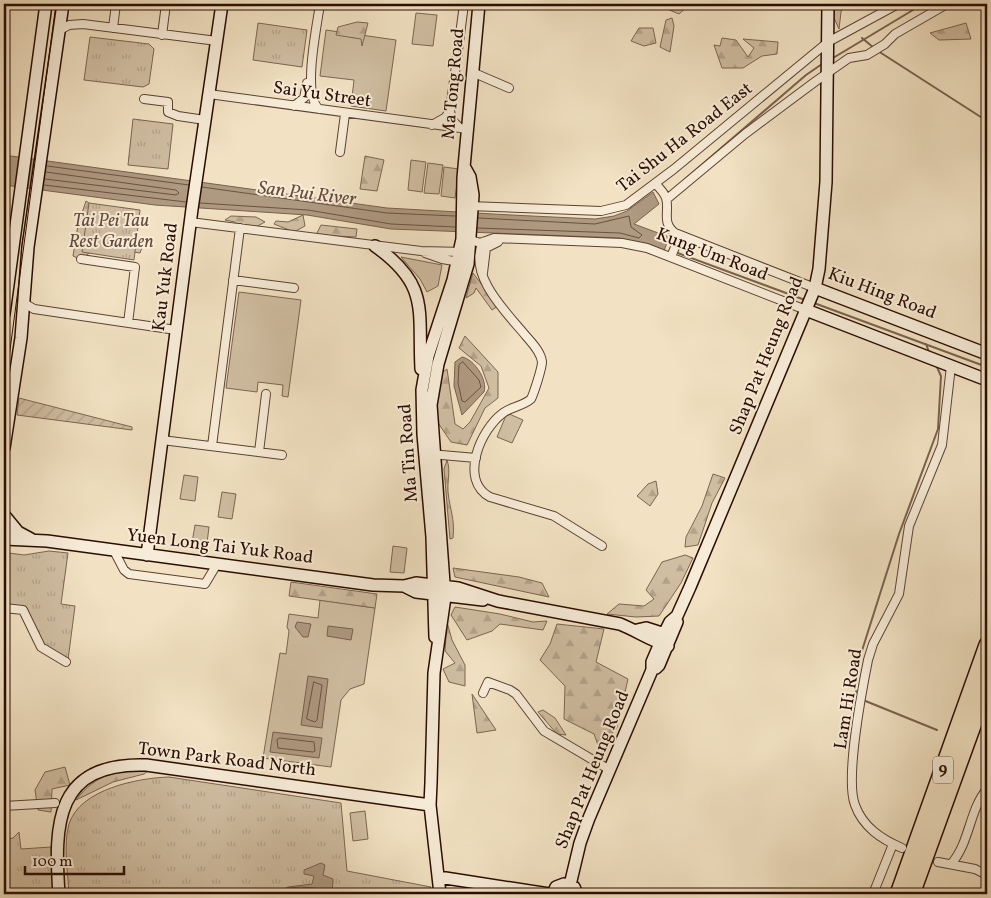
<svg xmlns="http://www.w3.org/2000/svg" width="991" height="898" font-family="Vollkorn,serif">
	<style>
		.grass { fill: #d0bea2; stroke: #7d6551 }
		.forest { fill: url(#forest-firs); stroke: #7d6551 }
		.park { fill: url(#park-tufts); stroke: #7d6551 }
		.garden { fill: url(#garden-furrows); stroke: #7d6551 }
		.water { fill: #ae9981; stroke: #79614d }
		.lines { fill: none; stroke-linecap: round; stroke-linejoin: round }
		.shore { stroke: #6c5240; stroke-width: 1 }
		.stream { stroke: #79614d; stroke-width: 2 }
		.street-casing { stroke: #5c4231; stroke-width: 10 }
		.secondary-casing { stroke: #2a0c00; stroke-width: 14 }
		.highway-casing { stroke: #2a0c00; stroke-width: 18 }
		.street { stroke: #f7ecd8; stroke-width: 8 }
		.secondary { stroke: #f7ecd8; stroke-width: 11 }
		.highway { stroke: #f2e2c3; stroke-width: 15 }
		.tram { stroke: #2a0c00; stroke-width: 1 }
		.labels { text-anchor: middle; dominant-baseline: central; stroke-width: 4; stroke-linejoin: round; paint-order: stroke }
		.shield { fill: #f7ecd8; stroke: #684f41; stroke-width: 1 }
		.shield-label { font-size: 16px; font-weight: bold; fill: #2a0c00 }
		.street-label { font-size: 18px; fill: #2a0c00; stroke: #f7ecd8 }
		.park-label { font-size: 18px; font-style: italic; fill: #644a39; stroke: #f7ecd8 }
		.water-label { font-size: 19px; font-style: italic; fill: #654b3a; stroke: #f7ecd8 }
	</style>
	<defs>
		<pattern id="forest-firs" width="22" height="20" patternUnits="userSpaceOnUse" patternTransform="scale(1.25)"><rect width="22" height="20" fill="#d0bea2"/><path d="M5 1l3.5 6h-7zM16 11l3.5 6h-7z" fill="#b3a28a"/></pattern>
		<pattern id="park-tufts" width="24" height="20" patternUnits="userSpaceOnUse" patternTransform="scale(1.25)"><rect width="24" height="20" fill="#d0bea2"/><path d="M3 7l-1-3M5 7V3M7 7l1-3M15 17l-1-3M17 17v-4M19 17l1-3" fill="none" stroke="#b3a28a"/></pattern>
		<pattern id="garden-furrows" width="10" height="10" patternUnits="userSpaceOnUse" patternTransform="scale(1.25)"><rect width="10" height="10" fill="#d0bea2"/><path d="M-1 1l2-2M0 10L10 0M9 11l2-2" fill="none" stroke="#b3a28a"/></pattern>
	</defs>
	<rect width="100%" height="100%" fill="#f2e2c3"/>
	<filter id="stains"><feTurbulence type="fractalNoise" baseFrequency=".004" numOctaves="4"/><feColorMatrix values="0 0 0 0 .2 0 0 0 0 .09 0 0 0 0 .02 0 0 0 .5 -.17"/></filter>
	<radialGradient id="worn" r=".72"><stop offset=".6" stop-color="#630" stop-opacity="0"/><stop offset="1" stop-color="#630" stop-opacity=".3"/></radialGradient>
	<!-- grass -->
	<path class="grass" d="M416 13 437 15 433 46 412 44Z
		M326 30 396 40 386 111 351 106 354 80 320 76Z
		M411 160 426 162 422 192 408 190Z
		M428 163 443 165 439 194 424 193Z
		M444 167 459 169 455 198 441 196Z
		M401 257 442 265 438 286 427 292 420 279Z
		M239 292 301 300 288 397 282 396 283 385 258 382 257 392 226 388Z
		M507 413 523 420 512 443 497 437Z
		M184 475 198 477 195 501 180 499Z
		M222 492 236 494 232 519 218 517Z
		M195 525 209 527 206 551 191 549Z
		M393 546 407 548 404 573 390 572Z
		M320 600 375 608 364 684 350 689 341 700 331 767 263 758 280 653 286 654 289 631 287 627 289 614 318 618Z
		M365 811 368 839 353 841 350 813Z"/>
	<!-- forest -->
	<path class="forest" d="M661 4H685L688 6 679 14 660 6Z
		M834 4H842L839 29 834 18Z
		M672 18 674 26 670 52 660 47 666 20Z
		M357 22 368 23 362 46 361 39 336 35 338 27Z
		M966 23 971 39 939 40 930 33Z
		M639 28H653L656 43 644 46 631 41Z
		M722 38 736 40 748 57 754 48 743 39 778 42 777 54 762 56 743 68H722L714 45 720 46Z
		M365 156 384 160 377 191 360 189Z
		M86 201 144 241 140 253 99 247 80 259 73 256 78 225Z
		M303 215 305 226 294 232 274 224 276 221 288 222Z
		M231 216 256 217 265 222 245 233 235 222 225 220Z
		M321 225 357 229 356 237 316 235Z
		M473 273 498 306 492 310 476 288 474 293 466 298Z
		M465 336 498 372V398L485 408 467 445 451 442 434 417 439 375 447 369 455 424 463 429 470 422 489 388 481 366 459 348Z
		M447 460C451 471 447 481 448 492 450 511 455 518 453 538L450 539 444 469Z
		M713 474 725 478 712 503 698 545 685 547 686 537 702 506Z
		M656 481 658 494 650 506 637 496 648 484Z
		M685 555 693 558 681 583 659 616 636 617 607 614 619 604 644 606 654 599 646 590 662 562Z
		M453 568 519 577 542 583 549 597 455 577Z
		M291 582 377 594 375 608 289 596Z
		M455 607 500 614 533 622 547 621 543 630 500 624 492 631 467 640 451 615Z
		M447 622 452 640 465 665V686L449 682 443 669 455 663 445 651Z
		M557 624 604 629 596 662 628 679 617 728 599 748 594 734 564 719 565 686 540 660 550 644Z
		M472 694 496 730 477 733Z
		M543 710 555 718 566 735 557 734 538 712Z
		M65 767 70 785 52 789 51 812 38 810 35 790 45 772Z
		M149 770 144 774 113 782 76 800C97 772 117 772 149 770Z"/>
	<!-- park -->
	<path class="park" d="M258 23 307 30 302 67 253 60Z
		M90 37 149 44 154 49 149 84 143 87 84 80Z
		M133 119 173 124 168 169 128 165Z
		M89 203 140 210 134 260 82 252Z
		M49 551 68 553 61 604 75 606 68 660 43 647 21 608 4 606V561L9 553 24 555Z
		M169 777 341 803 347 871 431 887V894H69C68 873 63 845 69 824 80 789 138 778 169 777Z
		M19 832 21 849 51 847 53 894H4V840L13 838Z"/>
	<!-- garden -->
	<path class="garden" d="M19 398 132 427V430L17 415Z"/>
	<!-- water -->
	<path class="water" d="M4 155 387 208 511 215 595 219 614 216 627 211 653 192 659 204 634 224 669 237 664 251 620 238 391 229 307 215 155 205 4 185Z
		M462 357C474 359 488 380 484 392L462 415 454 386 455 362Z
		M297 622 311 624 308 637H303L295 627Z
		M328 626 353 629 351 640 327 636Z
		M308 676 328 679 322 728 301 725Z
		M273 732 322 738 319 758 270 752Z
		M321 863 325 865 323 875 333 879 332 894 315 888 301 887 288 888 276 894 288 887 312 884 314 876 304 874V870Z"/>
	<g class="lines">
		<!-- shore -->
		<path class="shore" d="M47 166 189 185
			M45 179 176 195 179 193 176 190 46 172
			M44 185 186 202
			M202 187 387 213 455 216
			M200 203 308 210 391 224 455 227
			M477 228 620 233 639 238 642 235 631 227 629 216 595 224 478 218
			M463 362 479 380 481 387 465 402 462 401 458 383 459 365Z
			M314 682 322 685 317 720 315 722 307 719Z
			M280 738 314 742 315 751 313 752 278 748 277 740Z"/>
		<!-- stream -->
		<path class="stream" d="M862 38 874 48
			M878 51 987 121
			M833 58 923 4
			M684 180 806 75 822 64
			M675 252 805 300
			M814 303 987 367
			M926 344 929 352
			M859 697C851 685 856 673 859 660L899 534 938 429 941 376 936 365
			M863 700 937 730"/>
		<defs>
			<path id="street" d="M113 28 116 4
				M60 30 69 25 83 24 217 41
				M162 35 166 4
				M472 72 509 88
				M209 94 468 129
				M144 99 168 102V112L178 116 205 120
				M294 106 304 98 307 83
				M319 109C302 95 317 26 320 4
				M432 125 446 117 450 109
				M460 128 452 120 450 111 464 4
				M340 152 345 114
				M656 184C659 188 664 192 666 198 670 211 661 222 675 233L815 288
				M667 199 745 134 816 81 849 58 867 55 885 44 895 34 947 4
				M469 206 601 211 626 205 674 169 828 42 898 4
				M190 222 421 251 464 252
				M4 234 14 235
				M471 240 480 243 494 238 622 243 647 248 806 310
				M483 242C467 275 507 313 526 336 532 343 541 352 542 362 542 368 534 393 531 399 523 406 511 407 503 413 480 430 459 480 490 497L554 516 602 546
				M425 253 442 259 460 262
				M671 257 680 235
				M81 259 135 267 128 323
				M483 273 486 248 498 242
				M233 280 294 288
				M24 303 34 309 176 330
				M162 440 282 455
				M212 446 240 228
				M259 452 266 394
				M430 454 476 458
				M114 551 124 570 129 574 205 584 217 564
				M4 608 23 610 41 647 66 662
				M483 693 488 682 510 690 516 694 544 731 610 770
				M4 806 55 803
				M902 848C881 839 863 827 855 805 845 779 862 690 868 660L873 644 899 594 909 526 942 445 951 366
				M938 862 975 869 987 875
				M951 864C970 843 969 810 987 789
				M873 894 893 844"/>
			<path id="secondary" d="M375 246C430 285 418 310 421 369
				M815 288 987 354
				M806 310 987 380
				M4 314 46 4
				M4 448 21 338 28 247 63 4
				M4 515 18 532
				M4 530 18 532 31 539
				M4 539 47 541 373 585 404 586 416 583 458 588 498 601 620 624C637 631 650 640 668 646
				M147 555 192 209 222 4
				M404 586 416 592 483 600
				M637 630 646 628 671 636
				M435 637 432 537 423 434 422 390 428 356 453 280 462 239 463 178 479 4
				M656 668 659 665 677 622
				M439 877 549 894
				M570 885 580 843 589 818 652 670V662L664 634 670 622 677 616 690 587 815 288 819 269 826 182 828 4
				M59 894C54 824 55 762 146 765L430 805
				M440 894 430 805 431 783 434 673 445 597 431 405 438 364 468 264 473 195 470 177 465 168
				M553 894 556 887 564 884 574 887 577 894"/>
			<path id="highway" d="M898 894 987 645
				M912 894 987 687"/>
		</defs>
		<!-- street casing -->
		<use href="#street" class="street-casing"/>
		<!-- secondary casing -->
		<use href="#secondary" class="secondary-casing"/>
		<!-- highway casing -->
		<use href="#highway" class="highway-casing"/>
		<!-- street -->
		<use href="#street" class="street"/>
		<!-- secondary -->
		<use href="#secondary" class="secondary"/>
		<!-- highway -->
		<use href="#highway" class="highway"/>
		<!-- tram -->
		<path class="tram" d="M4 395 56 4"/>
	</g>
	<g class="labels">
		<!-- shield labels -->
		<rect class="shield" x="933" y="756.5" width="20" height="27" rx="4"/>
		<g class="shield-label">
			<text x="943" y="770">9</text>
		</g>
		<!-- street labels -->
		<g class="street-label">
			<text transform="translate(454 84) rotate(-85)">Ma Tong Road</text>
			<text transform="translate(322 95) rotate(8)">Sai Yu Street</text>
			<text transform="translate(685 138) rotate(-38)">Tai Shu Ha Road East</text>
			<text transform="translate(712 255) rotate(21)">Kung Um Road</text>
			<text transform="translate(166 277) rotate(-83)">Kau Yuk Road</text>
			<text transform="translate(882 294) rotate(21)">Kiu Hing Road</text>
			<text transform="translate(767 356) rotate(-68)">Shap Pat Heung Road</text>
			<text transform="translate(409 453) rotate(-94)">Ma Tin Road</text>
			<text transform="translate(220 547) rotate(7)">Yuen Long Tai Yuk Road</text>
			<text transform="translate(849 699) rotate(-81)">Lam Hi Road</text>
			<text transform="translate(227 760) rotate(7)">Town Park Road North</text>
			<text transform="translate(593 770) rotate(-68)">Shap Pat Heung Road</text>
		</g>
		<!-- park labels -->
		<g class="park-label">
			<text x="111" y="221">Tai Pei Tau<tspan x="111" dy="21">Rest Garden</tspan></text>
		</g>
		<!-- water labels -->
		<g class="water-label">
			<text transform="translate(307 194) rotate(7)">San Pui River</text>
		</g>
	</g>
	<!-- margin -->
	<rect width="991" height="898" fill="none" stroke="#f2e2c3" stroke-width="20"/>
	<rect x="5" y="5" width="981" height="888" fill="none" stroke="#2a0c00" stroke-width="2.5"/>
	<rect x="10" y="10" width="971" height="878" fill="none" stroke="#2a0c00"/>
	<!-- scale -->
	<path d="M25 866v8h99v-8" fill="none" stroke="#2a0c00" stroke-width="2.5"/>
	<text x="32" y="866" font-size="15" fill="#2a0c00" stroke="#f7ecd8" stroke-width="4" paint-order="stroke">100 m</text>
	<rect width="100%" height="100%" filter="url(#stains)"/>
	<rect width="100%" height="100%" fill="url(#worn)"/>
</svg>
